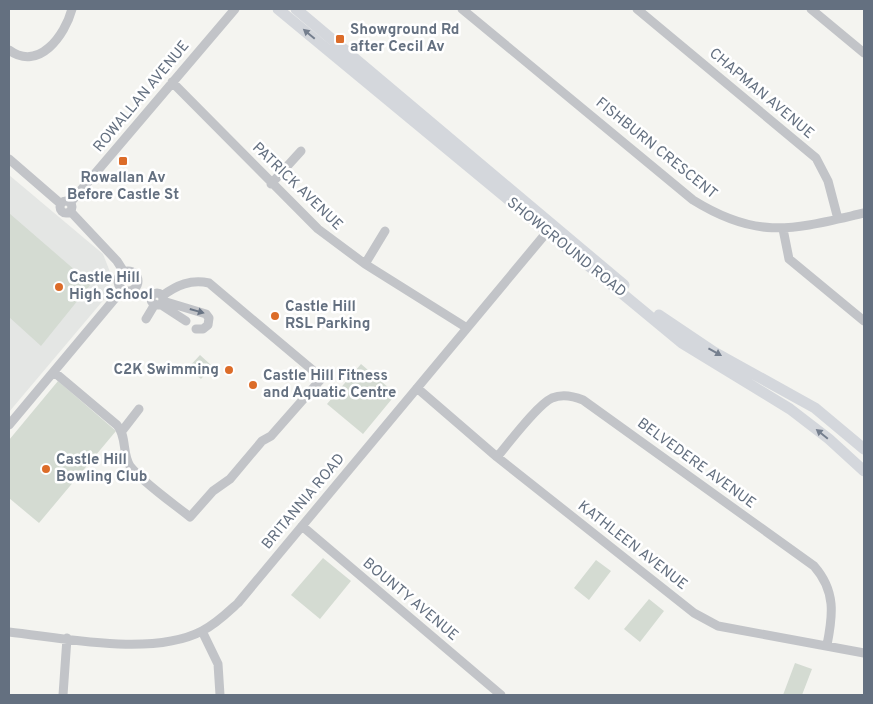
<svg xmlns="http://www.w3.org/2000/svg" width="873" height="704" font-family="Overpass,sans-serif">
	<style>
		.built { fill: #e4e6e4 }
		.green { fill: #d4dbd2 }
		.lines { fill: none; stroke-linecap: round; stroke-linejoin: round }
		.minor { stroke: #c2c4c8; stroke-width: 9 }
		.major { stroke: #d4d7dc; stroke-width: 11 }
		.oneway { fill: #757f8e }
		.oneway2 { fill: #697484 }
		.poi-dot { fill: #dc6c29; stroke: #fff; stroke-width: 2 }
		.labels { text-anchor: middle; dominant-baseline: central; stroke-width: 5; stroke-linejoin: round; paint-order: stroke }
		.poi-label { font-size: 15px; font-weight: bold; fill: #647080; stroke: #fff; text-anchor: start }
		.street-label { font-size: 15px; fill: #647080; stroke: #fff }
	</style>
	<rect width="100%" height="100%" fill="#f4f4f0"/>
	<!-- built -->
	<path class="built" d="M9 175 103 254 112 277 106 297 9 412Z"/>
	<!-- green -->
	<path class="green" d="M9 213 91 284 41 346 9 317Z
		M200 355 211 365V368L201 379 188 368Z
		M361 364 396 394 363 434 327 404Z
		M58 381 116 431 39 523 9 498V440Z
		M323 558 351 581 320 619 291 595Z
		M596 560 611 571 589 600 574 588Z
		M649 599 664 611 640 642 624 629Z
		M795 663 812 669 802 695H783Z"/>
	<g class="lines">
		<!-- minor -->
		<path class="minor" d="M462 9 693 200C759 241 794 229 864 213
			M637 9 816 158 828 181 838 219
			M811 9 864 53
			M9 50C39 72 65 35 72 9
			M172 82 318 229 365 264 467 328
			M9 159 61 204
			M271 184 301 151
			M60 207a6 6 0 1 1 12 0a6 6 0 1 1-12 0Z
			M70 203 235 9
			M70 211 117 261 124 272
			M783 229 789 259 864 321
			M365 264 385 231
			M118 281a10 10 0 1 1 20 0a10 10 0 1 1-20 0Z
			M151 299a6 6 0 1 1 12 0a6 6 0 1 1-12 0Z
			M163 301 206 314 209 318 208 325 203 329H196
			M163 306 186 321
			M146 319 155 304
			M54 372 117 425C127 436 122 454 130 466 142 482 174 504 190 517L213 491 230 479 262 441 271 436 322 378 209 283C191 279 177 285 162 296
			M417 388 497 457 694 613 718 626 864 653
			M9 425 122 290
			M122 431 139 409
			M497 457C509 443 537 405 552 398 562 394 573 396 583 400L814 566C836 591 833 615 827 645
			M302 526 501 695
			M202 631 218 664 220 695
			M9 632C64 638 152 657 202 631 216 624 227 613 238 603L547 232
			M63 695 67 638"/>
		<!-- major -->
		<path class="major" d="M278 9 682 343 790 409 829 439 864 471
			M296 9 624 285
			M659 315 714 352 815 408 864 449"/>
	</g>
	<!-- one-way arrows -->
	<defs><path id="oneway-solid" d="M-6-.8H1V-3.2L6.5 0L1 3.2V.8H-6Z" transform="scale(1.25)"/></defs>
	<g class="oneway">
		<use href="#oneway-solid" transform="translate(309 34) rotate(-140)"/>
		<use href="#oneway-solid" transform="translate(715 352) rotate(29)"/>
		<use href="#oneway-solid" transform="translate(822 434) rotate(-141)"/>
	</g>
	<use class="oneway2" href="#oneway-solid" transform="translate(197 311) rotate(16)"/>
	<!-- markers -->
	<g class="poi-dot">
		<rect x="335" y="34" width="10" height="10" rx="2.5"/>
		<rect x="118" y="156" width="10" height="10" rx="2.5"/>
		<circle cx="59" cy="287" r="5"/>
		<circle cx="275" cy="316" r="5"/>
		<circle cx="229" cy="370" r="5"/>
		<circle cx="253" cy="385" r="5"/>
		<circle cx="46" cy="469" r="5"/>
	</g>
	<g class="labels">
		<!-- poi labels -->
		<g class="poi-label">
			<text x="350" y="30">Showground Rd<tspan x="350" dy="17">after Cecil Av</tspan></text>
			<text x="123" y="178" text-anchor="middle">Rowallan Av<tspan x="123" dy="17">Before Castle St</tspan></text>
			<text x="69" y="278">Castle Hill<tspan x="69" dy="17">High School</tspan></text>
			<text x="285" y="307">Castle Hill<tspan x="285" dy="17">RSL Parking</tspan></text>
			<text x="219" y="370" text-anchor="end">C2K Swimming</text>
			<text x="263" y="376">Castle Hill Fitness<tspan x="263" dy="17">and Aquatic Centre</tspan></text>
			<text x="56" y="460">Castle Hill<tspan x="56" dy="17">Bowling Club</tspan></text>
		</g>
		<!-- street labels -->
		<g class="street-label">
			<text transform="translate(761 94) rotate(40)">CHAPMAN AVENUE</text>
			<text transform="translate(142 97) rotate(-50)">ROWALLAN AVENUE</text>
			<text transform="translate(656 149) rotate(39)">FISHBURN CRESCENT</text>
			<text transform="translate(297 187) rotate(44)">PATRICK AVENUE</text>
			<text transform="translate(566 248) rotate(39)">SHOWGROUND ROAD</text>
			<text transform="translate(696 464) rotate(36)">BELVEDERE AVENUE</text>
			<text transform="translate(304 502) rotate(-50)">BRITANNIA ROAD</text>
			<text transform="translate(632 546) rotate(38)">KATHLEEN AVENUE</text>
			<text transform="translate(410 600) rotate(40)">BOUNTY AVENUE</text>
		</g>
	</g>
	<!-- border -->
	<rect width="873" height="704" fill="none" stroke="#647080" stroke-width="20"/>
</svg>
